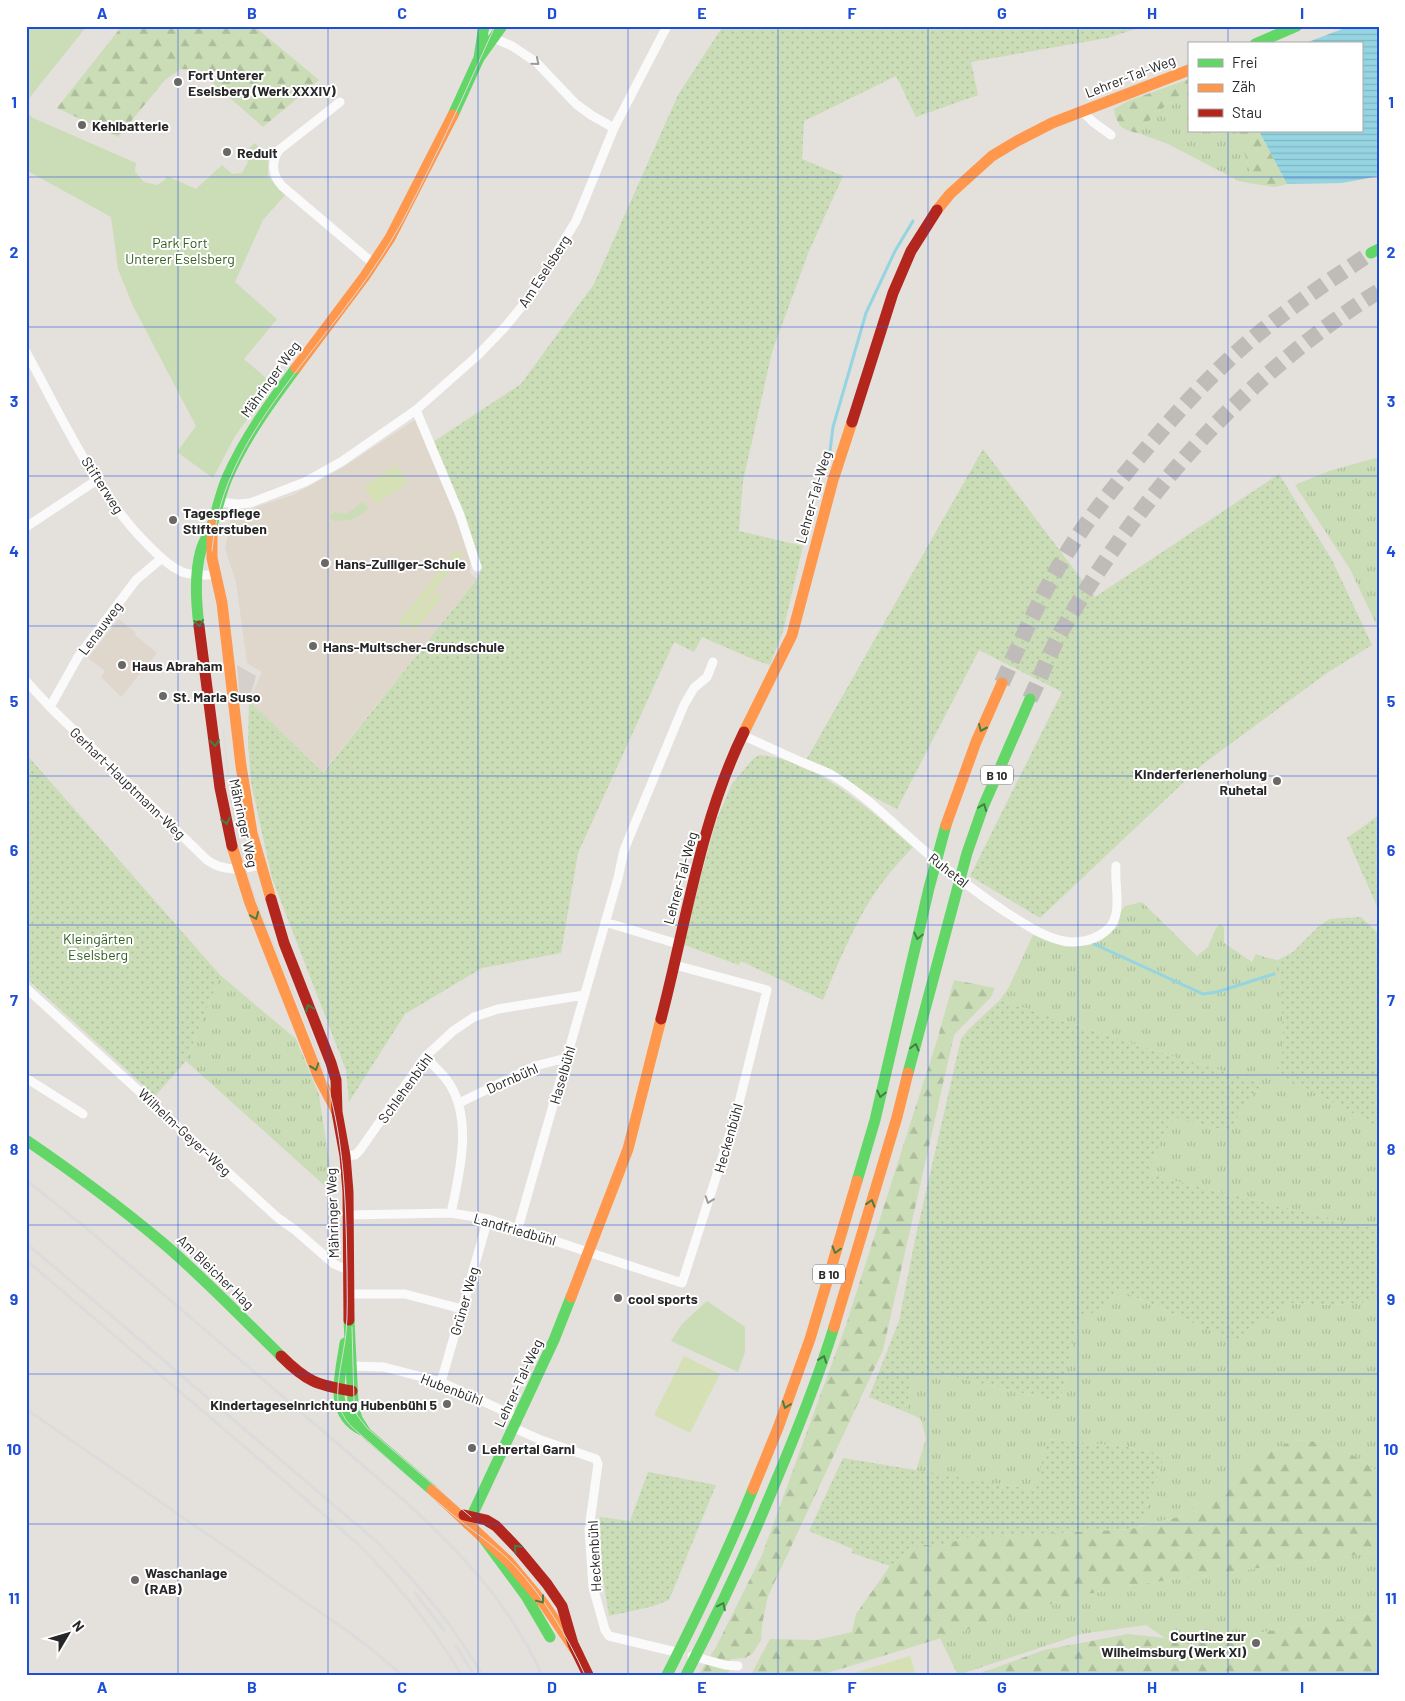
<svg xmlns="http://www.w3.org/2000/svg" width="1405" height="1701" font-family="Barlow,sans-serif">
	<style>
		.education { fill: #dfd7cb }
		.grass { fill: url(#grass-tufts) }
		.forest { fill: url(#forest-firs) }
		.park { fill: #caddb7 }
		.garden { fill: url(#garden-dots) }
		.pitch { fill: #d5e1b5 }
		.plaza { fill: #d5d0cc }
		.water { fill: url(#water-rules) }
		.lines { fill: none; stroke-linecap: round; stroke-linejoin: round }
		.stream { stroke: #95d4e1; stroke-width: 3 }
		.highway-tunnel { stroke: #bebbb8; stroke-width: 16; stroke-dasharray: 16 8; stroke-linecap: butt }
		.street { stroke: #fbfafa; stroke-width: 9 }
		.fast { stroke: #63d668; stroke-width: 11 }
		.slow { stroke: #ff974d; stroke-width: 11 }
		.jam { stroke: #b3261e; stroke-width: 11 }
		.tram { stroke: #dcdcdd; stroke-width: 1 }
		.rail { stroke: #dcdcdd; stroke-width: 3 }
		.oneway { stroke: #9c9b9b }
		.oneway2 { stroke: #457e48 }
		.grid { fill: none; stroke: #1d4ed8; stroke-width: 1; stroke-opacity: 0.55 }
		.poi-dot { fill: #696866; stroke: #fff; stroke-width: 2 }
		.labels { text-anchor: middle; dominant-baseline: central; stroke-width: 4; stroke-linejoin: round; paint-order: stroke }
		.shield { fill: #fff; stroke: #686868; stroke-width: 1 }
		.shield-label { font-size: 12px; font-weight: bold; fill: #272727 }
		.poi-label { font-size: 14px; font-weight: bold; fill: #272727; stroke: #fff; text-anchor: start }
		.street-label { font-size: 14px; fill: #272727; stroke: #fff }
		.park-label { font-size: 14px; fill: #315c1e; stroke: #fff }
		.neatline { fill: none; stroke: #1d4ed8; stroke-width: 2 }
		.grid-label { font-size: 16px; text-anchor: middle; font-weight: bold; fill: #1d4ed8 }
	</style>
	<defs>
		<pattern id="grass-tufts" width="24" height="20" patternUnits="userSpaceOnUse" patternTransform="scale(1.25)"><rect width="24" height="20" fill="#caddb7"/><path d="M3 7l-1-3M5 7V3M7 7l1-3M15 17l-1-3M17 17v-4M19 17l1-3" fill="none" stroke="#aebe9d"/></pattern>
		<pattern id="forest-firs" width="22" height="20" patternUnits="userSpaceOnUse" patternTransform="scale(1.25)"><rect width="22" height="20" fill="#caddb7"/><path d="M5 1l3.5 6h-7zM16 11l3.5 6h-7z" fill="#aebe9d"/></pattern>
		<pattern id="garden-dots" width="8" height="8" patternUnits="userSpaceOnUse" patternTransform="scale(1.25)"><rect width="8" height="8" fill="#caddb7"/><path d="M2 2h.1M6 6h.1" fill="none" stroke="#aebe9d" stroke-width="1.8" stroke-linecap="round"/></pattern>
		<pattern id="water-rules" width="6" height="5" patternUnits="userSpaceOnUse" patternTransform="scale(1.25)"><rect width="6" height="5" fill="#95d4e1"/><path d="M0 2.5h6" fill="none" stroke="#80b6c1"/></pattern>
	</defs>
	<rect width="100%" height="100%" fill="#e4e0dc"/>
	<!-- education -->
	<path class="education" d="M415 420 471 553 470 573 477 579 322 773 249 701 262 672 247 663 236 582 225 549 231 518 262 505 293 495 342 468Z
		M119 619 136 633 135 635 157 653 121 697 101 677 105 671 88 658Z"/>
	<!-- grass -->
	<path class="grass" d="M1189 91V131H1236L1253 177 1248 183 1237 180 1166 143 1138 133 1156 113 1185 92Z
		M1379 457V630L1350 569 1295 485 1329 471Z
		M1142 902 1197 956 1208 947 1216 928 1221 924 1224 928V943L1252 962 1256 954 1267 958 1278 960 1282 1008 1283 1049 1277 1073 1379 1127V1230L1146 1174 1165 1131 1176 1116 1214 1128 1230 1129 1248 1100 1263 1083 1172 1056 1000 1000 1009 987 1033 935 1065 947 1090 945 1101 941 1118 926 1121 911 1125 906Z
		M220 975 296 1039 319 1095 334 1194 186 1061Z
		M1115 1288 1234 1341 1290 1303 1334 1305 1379 1301V1472L1351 1454 1322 1442 1294 1440 1261 1456 1182 1516 1140 1526 1165 1455 1127 1447 1047 1439 1037 1490 916 1471 926 1439 921 1419 906 1412 912 1380 922 1374 934 1372 1060 1402 1078 1319 1111 1304Z
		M1379 1552V1613L1186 1645 1165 1638 1146 1625 1081 1634 958 1675 940 1638 1064 1600 1118 1587Z"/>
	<!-- forest -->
	<path class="forest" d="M122 26H254L319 80 263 127 198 70 181 69 165 80 118 137 57 108Z
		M1189 79V91L1185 92 1156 113 1138 133C1121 130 1117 125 1114 109L1128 101Z
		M1236 131H1259L1287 184 1275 187 1248 183 1253 177Z
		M954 980 995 988 991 997 954 1035 883 1350 768 1596 762 1625 761 1640 753 1653 745 1658 731 1659 728 1675H698L716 1647 762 1555 847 1322 938 1037Z
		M1294 1440 1322 1442 1351 1454 1379 1472V1552L1118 1587 1064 1600 821 1675H751L770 1639 817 1640 852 1632 856 1614 890 1566 922 1544 938 1547 964 1538 1130 1529 1182 1516 1261 1456Z
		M1379 1613V1675H975L1044 1650 1128 1634 1165 1638 1186 1645Z"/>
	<!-- park -->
	<path class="park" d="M26 26H87L26 102Z
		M26 111 33 118 136 163 135 172 144 182 157 185 165 180 167 176 196 189 222 165 232 174 242 173 248 162 245 152 255 143 268 159V176L285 195 263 220 235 282 277 319 244 359 273 384 235 436 213 478 177 452 196 426 132 304 118 269 111 217 26 170Z
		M363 502 369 509 351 520 334 521 329 517 334 512 346 514Z
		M707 1301 745 1327V1352L738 1372 671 1341 682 1324Z"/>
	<!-- garden -->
	<path class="garden" d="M723 26H1145L1107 38 971 62 978 95 916 117 896 76 804 121 802 159 843 176 809 251 772 352 743 481 739 531 803 546 783 631 770 665 755 660 702 637 694 652 674 642 578 853 561 953 482 968 405 1014 349 1102 346 1070 272 878 251 783 248 742 249 701 323 773 477 579 482 568 433 442 521 384 594 284 678 95Z
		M983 449 1095 597 1279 474 1332 560 1372 645 1327 673 1203 764 1040 918 970 876 1062 692 979 650 897 809 805 762Z
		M26 754 220 975 186 1061 155 1096 26 978Z
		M759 755C814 758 873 813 913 847 903 858 893 868 885 879 859 912 839 961 823 1000L741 961 739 965 682 944 716 821 732 784 753 759Z
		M1379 815V911L1347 838Z
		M1361 917 1379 934V1127L1277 1073 1283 1049 1282 1008 1278 960 1293 952 1319 926 1330 919Z
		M1000 1000 1172 1056 1263 1083 1248 1100 1230 1129 1214 1128 1176 1117 1165 1131 1147 1174 1379 1230V1301L1334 1305 1290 1303 1234 1341 1115 1288 1111 1304 1078 1320 1060 1402 934 1372 922 1374 912 1380 906 1412 869 1397 899 1321 916 1235 961 1039 968 1030Z
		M1047 1439 1127 1447 1165 1455 1140 1526 1131 1529 964 1538 938 1547 922 1544 890 1566 852 1553 853 1549 809 1531 843 1458 1036 1490Z
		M648 1472 716 1485 669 1600 654 1606 609 1616 602 1571 600 1517 630 1521Z"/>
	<!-- pitch -->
	<path class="pitch" d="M396 465 408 483 376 504 364 487Z
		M457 550 463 555 403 629 397 624Z
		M436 592 442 597 414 631 408 625Z
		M684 1356 720 1374 690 1433 654 1415Z
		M910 1656 916 1675H847Z"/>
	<!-- plaza -->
	<path class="plaza" d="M237 665 256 676 249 701H240Z"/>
	<!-- water -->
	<path class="water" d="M1350 26H1379V176L1342 183 1287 184 1259 131H1361V44H1303Z"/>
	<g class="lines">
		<!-- stream -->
		<path class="stream" d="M829 459 833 427 866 313 895 251 913 221
			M1094 944 1203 994 1217 992 1274 974"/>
		<!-- highway-tunnel -->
		<path class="highway-tunnel" d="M1002 683C1022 638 1042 593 1068 551 1087 520 1111 491 1134 463 1175 414 1218 365 1269 325 1302 299 1336 276 1371 253
			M1030 699C1041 676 1050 652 1062 630 1140 495 1246 374 1379 291"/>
		<!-- street -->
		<path class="street" d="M489 36 512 46 536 62 576 104 591 115 614 128
			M340 102 279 150C271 162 272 175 282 186L374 264
			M1082 111 1093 122 1111 135
			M26 352C62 417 96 494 149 546 159 556 169 566 182 572 193 576 205 575 216 575
			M416 410 460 515 477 567
			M219 502 238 504 250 503 305 482 341 462 416 410 477 356 505 327 528 299 576 221 614 128 667 26
			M26 527 97 480
			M26 681 50 707 207 860C224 872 241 870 260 865
			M50 707 78 657 136 580 162 558
			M742 735C762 744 783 754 804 763 813 767 823 770 832 775 864 794 892 822 920 847 947 870 977 893 1007 913 1025 924 1043 937 1064 941 1079 944 1095 940 1107 930 1124 915 1114 886 1116 866
			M605 922 678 944
			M26 988 278 1218 295 1230 334 1264 343 1268H349
			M425 1057C432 1064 440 1071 446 1079 474 1115 460 1172 451 1213
			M26 1078 83 1114
			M459 1103 535 1066 566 1058
			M345 1156 355 1155 360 1150 425 1057 453 1031 474 1017 498 1009 584 995
			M349 1215 451 1213 488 1219 682 1283 736 1115 767 990 675 965
			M518 1228 618 878 624 850 684 705 694 688 707 677 713 662
			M349 1294H405L462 1309
			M352 1366 384 1367 441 1382 519 1418
			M441 1382 488 1219
			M514 1428 541 1440 596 1459 598 1464 589 1529 593 1587 605 1630 609 1636 680 1653
			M692 1656 725 1665 738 1666"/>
		<!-- fast -->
		<path class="fast" d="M1255 44 1297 26
			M479 58 484 26
			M453 115 479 58 502 26
			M1371 253 1379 249
			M199 626C196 602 194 574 201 550 204 540 210 532 213 522 218 507 221 492 227 478 245 437 270 403 296 368
			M908 1073 967 853 983 807 1030 699
			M26 1140C73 1172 119 1206 163 1243 204 1278 242 1318 281 1356
			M857 1181 875 1120 929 888 946 825
			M349 1320 353 1404 357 1419 366 1433 432 1490
			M345 1343C341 1374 327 1413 362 1430
			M468 1524 554 1340 571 1297
			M484 1539 526 1596 550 1637
			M667 1675C698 1614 727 1553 753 1489
			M686 1675C719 1611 749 1547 776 1481 797 1431 818 1379 834 1327"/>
		<!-- slow -->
		<path class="slow" d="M937 210 950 194 992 156 1017 141 1052 123 1189 70
			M296 368 365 276 390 238 453 115
			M212 525V558L222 603 241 766 252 833 271 899
			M744 732 792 635 833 480 852 422
			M946 825 976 742 1002 683
			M232 846 250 903 319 1078 336 1110
			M571 1297 628 1149 661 1019
			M834 1327 897 1117 908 1073
			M753 1489 778 1428 810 1339 857 1181
			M432 1490 509 1562 544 1604 578 1654"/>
		<!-- jam -->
		<path class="jam" d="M852 422 893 293 911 251 937 210
			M199 626 220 788 232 846
			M271 899 284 943 331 1063 336 1080 337 1112 345 1156 348 1192 349 1320
			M661 1019C686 923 700 822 744 732
			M281 1356C307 1382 317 1385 352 1391
			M464 1515 486 1520 496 1526 518 1549 547 1584 562 1606 573 1644 588 1675"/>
		<!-- tram -->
		<path class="tram" d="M212 551C218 484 250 434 289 381 323 335 362 290 391 241 404 220 414 199 425 177 450 127 472 77 495 26
			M223 730C229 783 234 835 251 886 275 955 311 1022 330 1094 345 1152 346 1210 347 1269 347 1291 348 1312 346 1333 344 1353 336 1382 338 1401 340 1411 345 1420 352 1427 387 1458 422 1490 459 1520 478 1535 498 1548 515 1566 544 1598 567 1635 585 1675
			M352 1327 354 1401 357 1415 367 1428 471 1517"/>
		<!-- rail -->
		<path class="rail" d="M26 1180 85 1227 408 1504C465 1557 509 1603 542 1675
			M26 1243 377 1542C417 1583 454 1625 482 1675
			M26 1260 357 1543C397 1583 432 1627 462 1675
			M26 1409 346 1630 369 1647 402 1675
			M415 1593 444 1630
			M456 1646 474 1675"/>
	</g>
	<!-- one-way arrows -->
	<defs><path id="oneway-chevron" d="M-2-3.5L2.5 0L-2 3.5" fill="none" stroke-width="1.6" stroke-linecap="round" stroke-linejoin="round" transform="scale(1.25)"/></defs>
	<g class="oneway">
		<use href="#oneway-chevron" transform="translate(536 62) rotate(40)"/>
		<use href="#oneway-chevron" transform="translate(709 1200) rotate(109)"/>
	</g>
	<g class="oneway2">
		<use href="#oneway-chevron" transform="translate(199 623) rotate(83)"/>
		<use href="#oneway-chevron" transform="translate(982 728) rotate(114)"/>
		<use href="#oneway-chevron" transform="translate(215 743) rotate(83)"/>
		<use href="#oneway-chevron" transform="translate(983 807) rotate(-69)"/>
		<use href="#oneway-chevron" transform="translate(226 821) rotate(78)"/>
		<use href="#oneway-chevron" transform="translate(255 916) rotate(68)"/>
		<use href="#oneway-chevron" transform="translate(918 936) rotate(103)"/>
		<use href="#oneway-chevron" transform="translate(309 1008) rotate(-112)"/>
		<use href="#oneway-chevron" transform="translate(915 1047) rotate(-75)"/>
		<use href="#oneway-chevron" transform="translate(315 1067) rotate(71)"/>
		<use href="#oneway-chevron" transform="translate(881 1094) rotate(103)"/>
		<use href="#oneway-chevron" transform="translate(871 1203) rotate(-73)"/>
		<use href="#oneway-chevron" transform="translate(836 1250) rotate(106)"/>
		<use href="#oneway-chevron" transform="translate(823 1359) rotate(-70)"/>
		<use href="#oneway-chevron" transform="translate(786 1405) rotate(110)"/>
		<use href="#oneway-chevron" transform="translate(517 1548) rotate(-133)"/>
		<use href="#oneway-chevron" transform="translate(541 1600) rotate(53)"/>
		<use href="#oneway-chevron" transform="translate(722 1606) rotate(-65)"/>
	</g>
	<!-- grid -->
	<path class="grid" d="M178 26V1675M328 26V1675M478 26V1675M628 26V1675M778 26V1675M928 26V1675M1078 26V1675M1228 26V44M1228 131V1675M26 177H1379M26 327H1379M26 476H1379M26 626H1379M26 776H1379M26 925H1379M26 1075H1379M26 1225H1379M26 1374H1379M26 1524H1379"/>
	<!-- markers -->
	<g class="poi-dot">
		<circle cx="178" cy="82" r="5"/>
		<circle cx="82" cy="125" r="5"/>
		<circle cx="227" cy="152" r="5"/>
		<circle cx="173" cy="520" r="5"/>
		<circle cx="325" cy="563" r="5"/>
		<circle cx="313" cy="646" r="5"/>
		<circle cx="122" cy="665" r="5"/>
		<circle cx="163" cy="696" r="5"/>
		<circle cx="1277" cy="781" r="5"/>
		<circle cx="618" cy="1298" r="5"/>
		<circle cx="447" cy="1404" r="5"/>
		<circle cx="472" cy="1448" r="5"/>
		<circle cx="135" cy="1580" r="5"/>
		<circle cx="1256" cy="1643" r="5"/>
	</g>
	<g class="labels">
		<!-- shield labels -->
		<g class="shield">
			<rect x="981" y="765.5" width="32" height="19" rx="4"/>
			<rect x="813" y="1264.5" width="32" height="19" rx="4"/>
		</g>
		<g class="shield-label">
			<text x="997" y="775">B 10</text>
			<text x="829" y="1274">B 10</text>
		</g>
		<!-- poi labels -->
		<g class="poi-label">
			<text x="188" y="74">Fort Unterer<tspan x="188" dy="16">Eselsberg (Werk XXXIV)</tspan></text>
			<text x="92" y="125">Kehlbatterie</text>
			<text x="237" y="152">Reduit</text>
			<text x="183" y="512">Tagespflege<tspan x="183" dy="16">Stifterstuben</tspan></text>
			<text x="335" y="563">Hans-Zulliger-Schule</text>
			<text x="323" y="646">Hans-Multscher-Grundschule</text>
			<text x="132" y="665">Haus Abraham</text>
			<text x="173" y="696">St. Maria Suso</text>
			<text x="1267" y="773" text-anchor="end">Kinderferienerholung<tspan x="1267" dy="16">Ruhetal</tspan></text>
			<text x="628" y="1298">cool sports</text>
			<text x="437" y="1404" text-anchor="end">Kindertageseinrichtung Hubenbühl 5</text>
			<text x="482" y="1448">Lehrertal Garni</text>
			<text x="145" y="1572">Waschanlage<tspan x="145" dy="16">(RAB)</tspan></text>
			<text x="1246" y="1635" text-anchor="end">Courtine zur<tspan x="1246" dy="16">Wilhelmsburg (Werk XI)</tspan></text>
		</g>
		<!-- street labels -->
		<g class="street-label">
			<text transform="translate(1130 76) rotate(-21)">Lehrer-Tal-Weg</text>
			<text transform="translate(544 271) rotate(-57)">Am Eselsberg</text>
			<text transform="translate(270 379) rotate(-54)">Mähringer Weg</text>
			<text transform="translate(103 485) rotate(57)">Stifterweg</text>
			<text transform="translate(813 497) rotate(-74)">Lehrer-Tal-Weg</text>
			<text transform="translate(100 628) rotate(-53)">Lenauweg</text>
			<text transform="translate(128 783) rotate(44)">Gerhart-Hauptmann-Weg</text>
			<text transform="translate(244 823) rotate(78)">Mähringer Weg</text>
			<text transform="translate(949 870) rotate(38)">Ruhetal</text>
			<text transform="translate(680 878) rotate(-75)">Lehrer-Tal-Weg</text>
			<text transform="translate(562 1075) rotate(-74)">Haselbühl</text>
			<text transform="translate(512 1078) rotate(-24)">Dornbühl</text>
			<text transform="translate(405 1088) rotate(-54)">Schlehenbühl</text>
			<text transform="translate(185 1132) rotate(43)">Wilhelm-Geyer-Weg</text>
			<text transform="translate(728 1138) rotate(-74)">Heckenbühl</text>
			<text transform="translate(332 1213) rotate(-92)">Mähringer Weg</text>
			<text transform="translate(515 1229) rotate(16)">Landfriedbühl</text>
			<text transform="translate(216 1272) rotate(44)">Am Bleicher Hag</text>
			<text transform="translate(464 1301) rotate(-74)">Grüner Weg</text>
			<text transform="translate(518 1383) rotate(-65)">Lehrer-Tal-Weg</text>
			<text transform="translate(452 1389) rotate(21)">Hubenbühl</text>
			<text transform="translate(594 1556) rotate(-93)">Heckenbühl</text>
		</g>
		<!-- park labels -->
		<g class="park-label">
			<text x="180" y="242">Park Fort<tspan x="180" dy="16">Unterer Eselsberg</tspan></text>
			<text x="98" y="938">Kleingärten<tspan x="98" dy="16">Eselsberg</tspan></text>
		</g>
	</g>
	<!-- border -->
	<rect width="1405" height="1701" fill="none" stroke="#ffffff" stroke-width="55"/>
	<!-- legend -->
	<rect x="1188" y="42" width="175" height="90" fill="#ffffff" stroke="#a9a9a9"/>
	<rect x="1198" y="59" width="25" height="8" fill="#63d668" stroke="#a9a9a9"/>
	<text x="1232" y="68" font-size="15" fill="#272727">Frei</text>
	<rect x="1198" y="84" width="25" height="8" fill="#ff974d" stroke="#a9a9a9"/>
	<text x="1232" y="92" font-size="15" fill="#272727">Zäh</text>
	<rect x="1198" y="109" width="25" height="8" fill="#b3261e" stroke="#a9a9a9"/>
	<text x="1232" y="118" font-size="15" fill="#272727">Stau</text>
	<!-- north arrow -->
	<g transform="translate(68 1634) rotate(52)" stroke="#ffffff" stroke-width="4" paint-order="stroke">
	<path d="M0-4L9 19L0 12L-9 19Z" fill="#272727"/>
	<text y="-8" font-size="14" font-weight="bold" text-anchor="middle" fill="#272727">N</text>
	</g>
	<rect x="28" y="28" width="1350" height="1646" class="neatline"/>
	<g class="grid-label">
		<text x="102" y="19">A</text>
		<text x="252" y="19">B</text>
		<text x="402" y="19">C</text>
		<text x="552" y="19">D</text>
		<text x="702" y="19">E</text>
		<text x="852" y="19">F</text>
		<text x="1002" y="19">G</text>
		<text x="1152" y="19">H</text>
		<text x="1302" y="19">I</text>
		<text x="14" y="108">1</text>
		<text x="1391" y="108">1</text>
		<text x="14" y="258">2</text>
		<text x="1391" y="258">2</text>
		<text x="14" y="407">3</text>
		<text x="1391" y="407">3</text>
		<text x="14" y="557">4</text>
		<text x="1391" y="557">4</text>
		<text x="14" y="707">5</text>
		<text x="1391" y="707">5</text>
		<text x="14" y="856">6</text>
		<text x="1391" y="856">6</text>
		<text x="14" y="1006">7</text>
		<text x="1391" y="1006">7</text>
		<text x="14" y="1155">8</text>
		<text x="1391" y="1155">8</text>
		<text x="14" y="1305">9</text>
		<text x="1391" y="1305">9</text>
		<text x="14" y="1455">10</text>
		<text x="1391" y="1455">10</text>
		<text x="14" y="1604">11</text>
		<text x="1391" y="1604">11</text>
		<text x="102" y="1693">A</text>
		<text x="252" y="1693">B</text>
		<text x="402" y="1693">C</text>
		<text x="552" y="1693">D</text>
		<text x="702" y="1693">E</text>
		<text x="852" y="1693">F</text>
		<text x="1002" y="1693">G</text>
		<text x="1152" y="1693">H</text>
		<text x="1302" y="1693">I</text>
	</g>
</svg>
